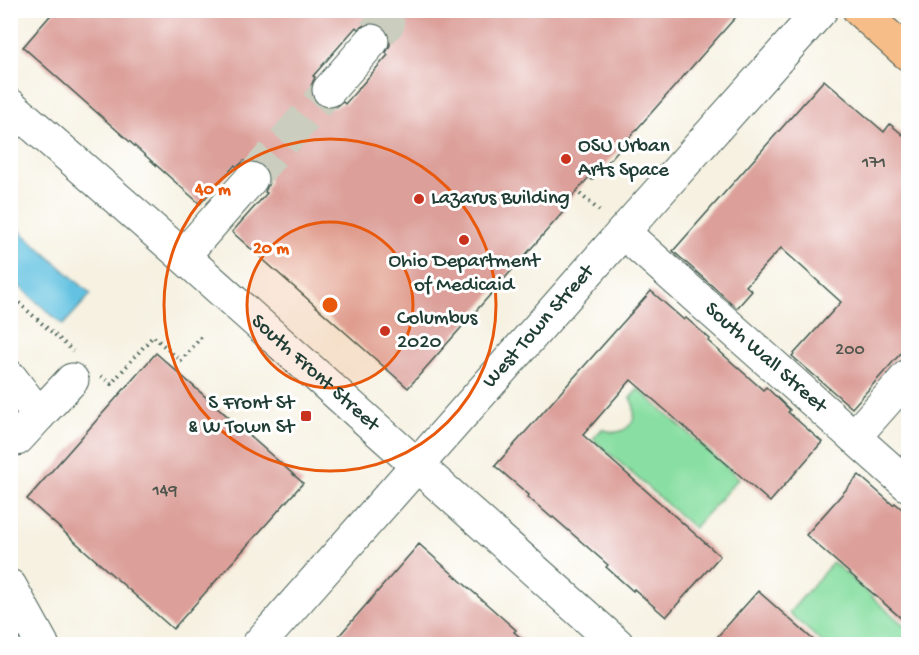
<svg xmlns="http://www.w3.org/2000/svg" width="919" height="655" font-family="'Gochi Hand',sans-serif">
	<style>
		.green { fill: #89dfa3; stroke: #548e6c; stroke-width: 1.5 }
		.water { fill: #63c2e1; stroke: #41808a; stroke-width: 1.5 }
		.building { fill: #dc9f99; fill-rule: evenodd }
		.lines { fill: none; stroke-linecap: round; stroke-linejoin: round }
		.minor-tunnel { stroke: #cbcdbe; stroke-width: 33; stroke-dasharray: 33 16; stroke-linecap: butt }
		.minor-casing { stroke: #3f584e; stroke-width: 35 }
		.major-casing { stroke: #3f584e; stroke-width: 35 }
		.path { stroke: #3f584e; stroke-width: 4; stroke-dasharray: 1.5 4.5; stroke-linecap: butt }
		.minor { stroke: #fff; stroke-width: 33 }
		.major { stroke: #f7bd88; stroke-width: 33 }
		.ring { fill: none; stroke: #e8590c; stroke-width: 3 }
		.poi-dot { fill: #c8321e; stroke: #fff; stroke-width: 2 }
		.labels { text-anchor: middle; dominant-baseline: central; stroke-width: 6; stroke-linejoin: round; paint-order: stroke }
		.number-label { font-size: 18px; fill: #4e564d }
		.poi-label { font-size: 21px; fill: #1f3d34; stroke: #fff; text-anchor: start }
		.street-label { font-size: 21px; fill: #1f3d34; stroke: #fff }
		.centre { fill: #e8590c; stroke: #fff; stroke-width: 3 }
		.ring-label { font-size: 18px; text-anchor: middle; font-weight: bold; fill: #e8590c; stroke: #fff; stroke-width: 6; stroke-linejoin: round; paint-order: stroke }
	</style>
	<rect width="100%" height="100%" fill="#fff"/>
	<filter id="ink" filterUnits="userSpaceOnUse"><feTurbulence type="fractalNoise" baseFrequency=".0167" numOctaves="2"/><feDisplacementMap in="SourceGraphic" scale="12" xChannelSelector="R" yChannelSelector="G"/><feConvolveMatrix kernelMatrix="1 2 1 2 8 2 1 2 1" color-interpolation-filters="sRGB"/></filter>
	<filter id="wash" filterUnits="userSpaceOnUse"><feTurbulence type="fractalNoise" baseFrequency=".008" numOctaves="4" result="noise"/><feDisplacementMap in="SourceGraphic" scale="24" xChannelSelector="R" yChannelSelector="G"/><feGaussianBlur stdDeviation="1.35" result="paint"/><feColorMatrix in="noise" values="0 0 0 0 0 0 0 0 0 0 0 0 0 0 0 0 0 1.4 0 .05"/><feComposite in="paint" operator="in"/></filter>
	<g filter="url(#wash)">
		<rect width="100%" height="100%" fill="#f6f1e1"/>
		<!-- green -->
		<path class="green" d="M638 389 739 478 694 528 593 439 602 429C625 440 643 419 630 398Z
			M833 562 908 629V644H824L789 613Z"/>
		<!-- water -->
		<path class="water" d="M11 223 91 294 63 325 11 279Z"/>
		<g id="blocks">
			<!-- building -->
			<path class="building" d="M55 10H742L592 180 589 177 562 208 565 210 408 388 232 232 267 193 265 192 269 183V174L264 165 254 161H244L237 167 235 165 200 204 23 47ZM367 23H376L385 27 390 36V45L386 53 388 55 345 104 343 102 336 107 326 108 317 104 311 95V86L315 77 313 76 356 27 358 29Z
				M824 80 884 132 890 124 909 140V344L852 408 792 356 841 302 781 248 746 286 752 291 737 308 673 251Z
				M651 291 684 320 686 318 710 339 708 341 763 390 766 387 790 410 788 412 822 442 770 502 631 380 583 435 720 556 666 617 634 589 633 591 606 567 608 565 553 517 552 518 528 497 529 495 495 466Z
				M156 353 303 483 173 629 27 499Z
				M859 475 893 505 895 503 909 515V625L806 535Z
				M419 544 516 630 514 632 529 645H331Z
				M758 591 819 645H710Z"/>
		</g>
	</g>
	<g filter="url(#ink)">
		<use href="#blocks" fill-opacity="0" stroke="#3f584e" stroke-width="1.5"/>
		<g class="lines">
			<!-- minor-tunnel -->
			<path class="minor-tunnel" d="M372 10 388 24 372 41
				M251 179 329 90"/>
			<defs>
				<g id="minor">
					<path d="M329 90 372 41"/>
					<path id="s1" d="M10 105 183 256 617 644"/>
					<path id="s2" d="M623 232 908 485"/>
					<path d="M183 256 251 179"/>
					<path d="M10 377 39 415 72 380"/>
					<path d="M854 437 908 376"/>
					<path d="M17 439 39 415"/>
					<path d="M10 586 42 644"/>
					<path id="s3" d="M259 644 623 232 821 10"/>
				</g>
				<path id="major" d="M859 10 908 54"/>
			</defs>
			<!-- minor casing -->
			<use href="#minor" class="minor-casing"/>
			<!-- major casing -->
			<use href="#major" class="major-casing"/>
			<!-- path -->
			<path class="path" d="M580 194 602 213
				M10 295 73 351
				M101 376 111 384 153 336 181 361 202 336"/>
			<!-- minor -->
			<use href="#minor" class="minor"/>
			<!-- major -->
			<use href="#major" class="major"/>
		</g>
	</g>
	<!-- distance rings -->
	<circle cx="330" cy="305" r="83" fill="#e8590c" fill-opacity=".12"/>
	<g class="ring">
		<circle cx="330" cy="305" r="83"/>
		<circle cx="330" cy="305" r="166"/>
	</g>
	<!-- markers -->
	<g class="poi-dot">
		<circle cx="566" cy="159" r="6"/>
		<circle cx="419" cy="199" r="6"/>
		<circle cx="464" cy="240" r="6"/>
		<circle cx="385" cy="331" r="6"/>
		<rect x="300" y="410" width="12" height="12" rx="3"/>
	</g>
	<g class="labels">
		<!-- number labels -->
		<g class="number-label">
			<text x="874" y="163">171</text>
			<text x="850" y="350">200</text>
			<text x="165" y="491">149</text>
		</g>
		<!-- poi labels -->
		<g class="poi-label">
			<text x="578" y="147">OSU Urban<tspan x="578" dy="24">Arts Space</tspan></text>
			<text x="431" y="199">Lazarus Building</text>
			<text x="464" y="262" text-anchor="middle">Ohio Department<tspan x="464" dy="24">of Medicaid</tspan></text>
			<text x="397" y="319">Columbus<tspan x="397" dy="24">2020</tspan></text>
			<text x="294" y="404" text-anchor="end">S Front St<tspan x="294" dy="24">&amp; W Town St</tspan></text>
		</g>
		<!-- street labels -->
		<g class="street-label">
			<text stroke="none"><textPath href="#s3" startOffset="423">West Town Street</textPath></text>
			<text stroke="none"><textPath href="#s2" startOffset="190">South Wall Street</textPath></text>
			<text stroke="none"><textPath href="#s1" startOffset="406">South Front Street</textPath></text>
		</g>
	</g>
	<circle cx="330" cy="305" r="9" class="centre"/>
	<g class="ring-label">
		<text x="213" y="194">40 m</text>
		<text x="271" y="253">20 m</text>
	</g>
	<!-- margin -->
	<rect width="919" height="655" fill="none" stroke="#fff" stroke-width="36"/>
</svg>
